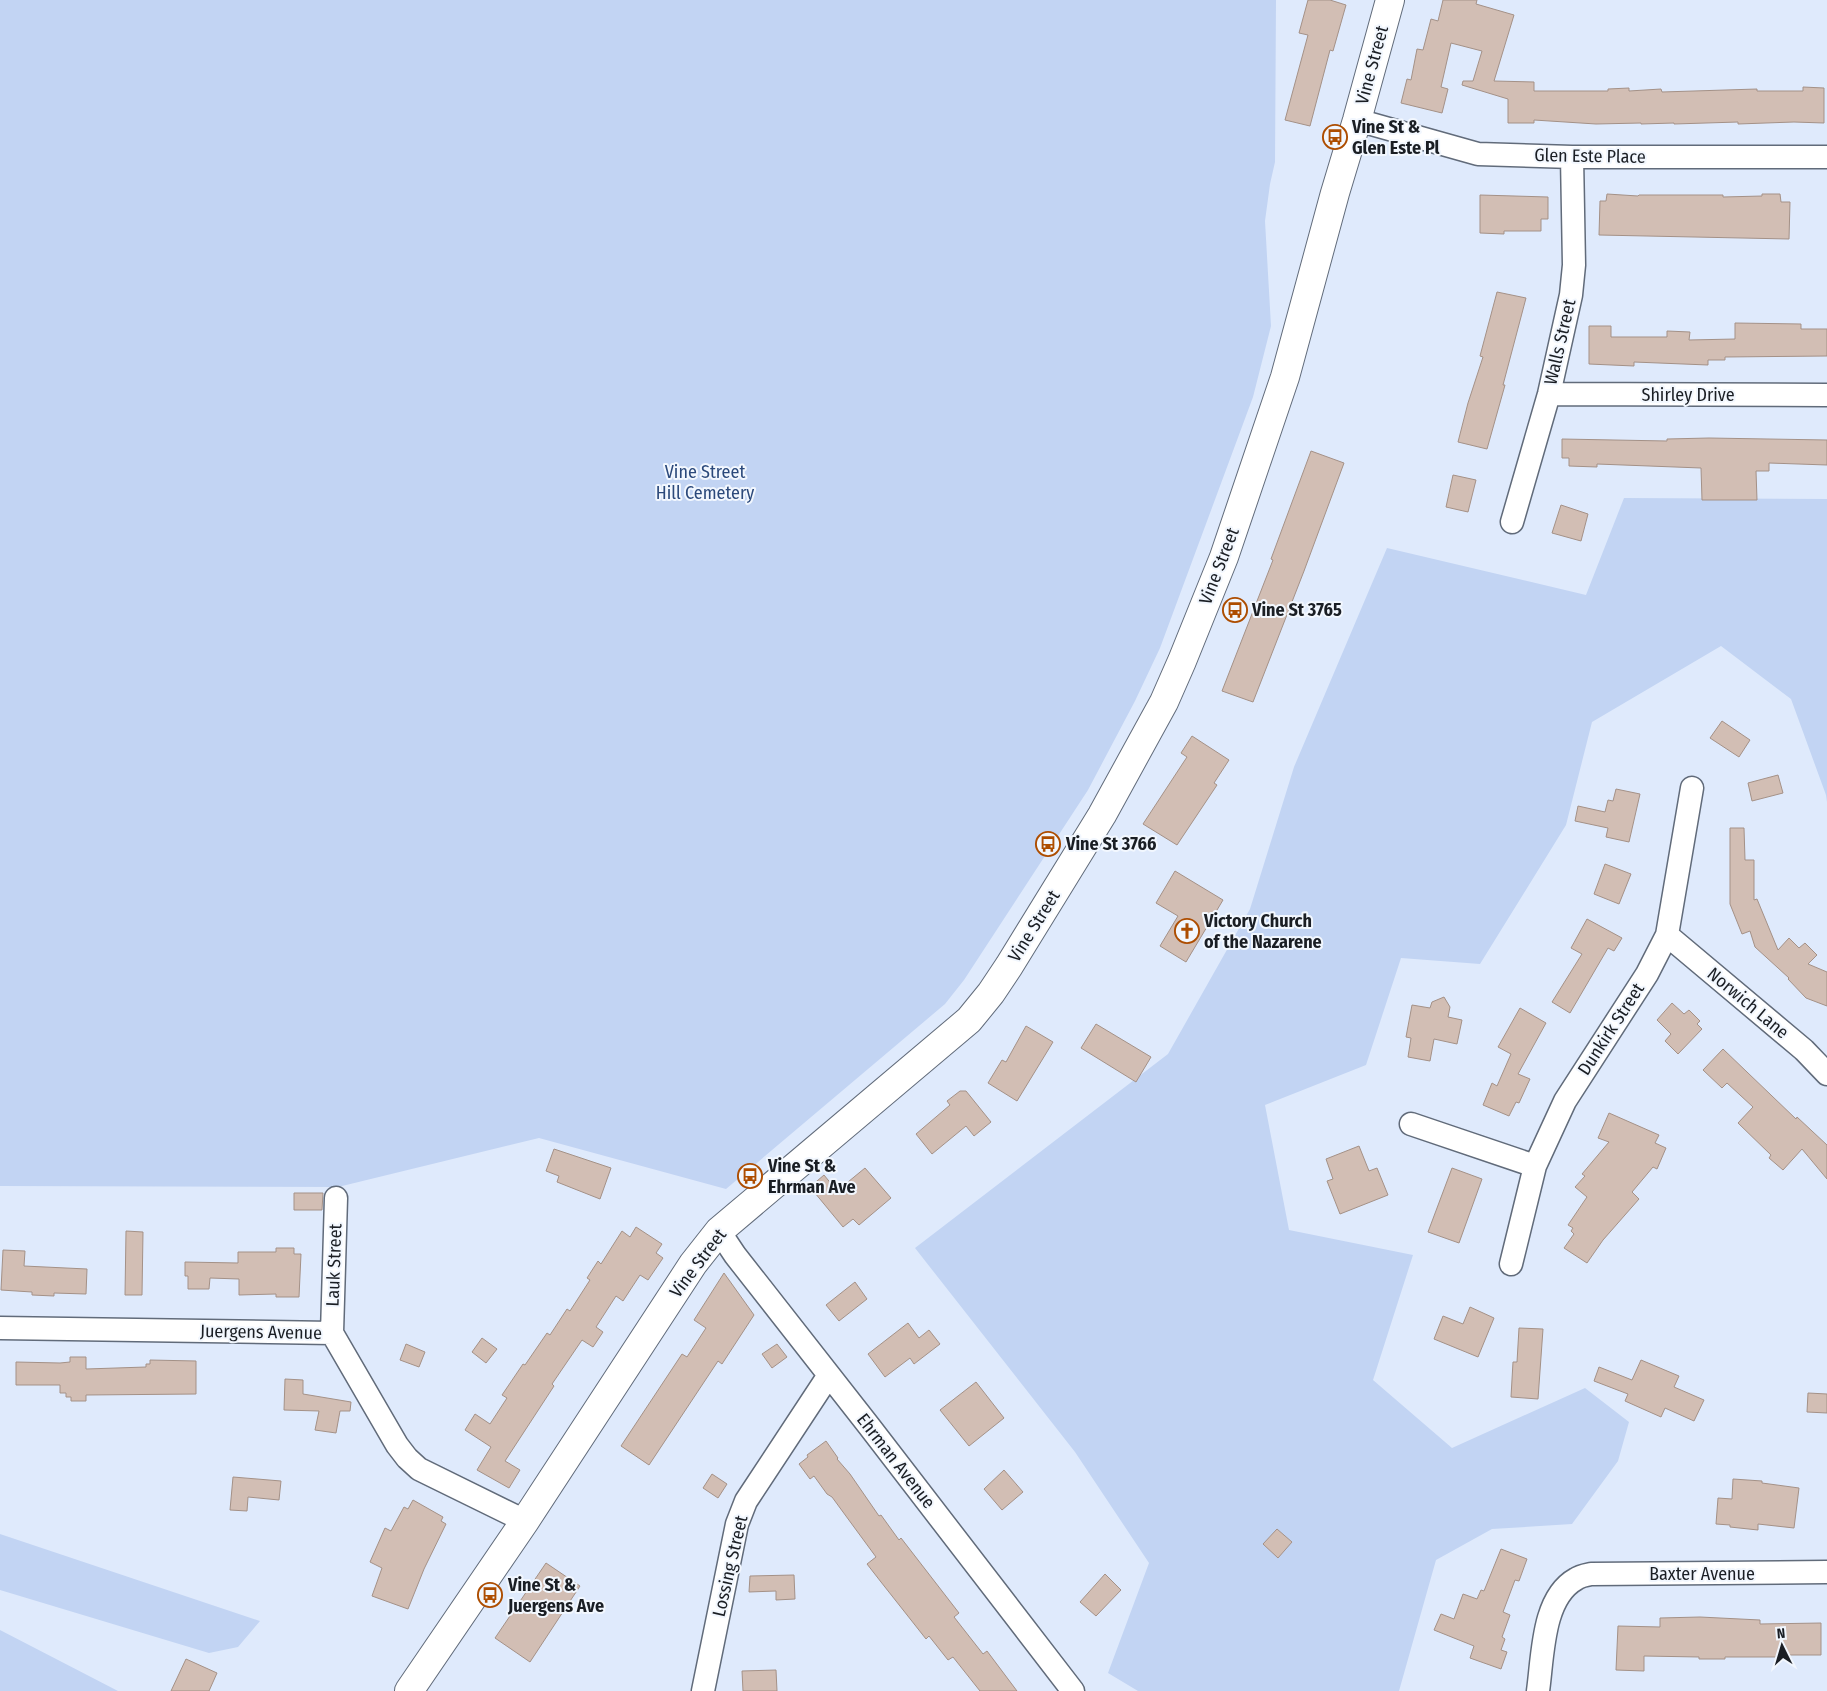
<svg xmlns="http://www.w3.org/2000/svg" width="1827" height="1691" font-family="'Fira Sans Condensed',sans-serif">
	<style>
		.green { fill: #c2d4f3 }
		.building { fill: #d2beb4; stroke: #a49187 }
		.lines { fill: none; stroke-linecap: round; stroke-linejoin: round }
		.street-casing { stroke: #616b7a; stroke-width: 25 }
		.secondary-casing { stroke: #616b7a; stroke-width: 30 }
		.street { stroke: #fff; stroke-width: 22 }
		.secondary { stroke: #fff; stroke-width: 28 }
		.labels { text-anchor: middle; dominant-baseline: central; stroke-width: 4; stroke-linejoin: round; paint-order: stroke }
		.street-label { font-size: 18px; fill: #1a1e24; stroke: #f2f7fe }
		.poi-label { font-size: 18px; font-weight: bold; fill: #1a1e24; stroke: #f2f7fe; text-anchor: start }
		.park-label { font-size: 18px; fill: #2b497b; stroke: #f2f7fe }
	</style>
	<rect width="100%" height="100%" fill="#dfeafc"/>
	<!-- green -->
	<path class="green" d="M0 0H1276L1275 162 1270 184 1265 221 1271 326 1253 397 1160 648 1135 701 1088 790 964 980 945 1004 726 1189 539 1138 338 1187 0 1186Z
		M1624 498 1827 499V802L1826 795 1791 699 1721 646 1592 722 1566 825 1480 964 1401 958 1366 1065 1265 1105 1289 1230 1413 1255 1373 1380 1452 1448 1585 1388 1629 1422 1618 1461 1572 1524 1492 1529 1436 1560 1399 1691H1138L1108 1673 1149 1563 1075 1452 915 1248 1168 1054 1250 909 1294 767 1387 548 1586 595Z
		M0 1534 260 1621 238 1647 209 1653 0 1590Z
		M0 1630 118 1691H0Z"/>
	<!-- building -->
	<path class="building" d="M1308 0H1330L1346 5 1333 51 1330 50 1310 126 1285 120 1308 35 1299 33Z
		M1443 0H1477L1476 4 1514 15 1494 81 1534 82V91H1608V89L1629 88V91L1661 89 1662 92 1757 89V91H1803V87L1824 88V123L1794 122 1738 124V122L1674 124V123L1641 124V123L1596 124 1534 120V123H1508V99L1462 85 1463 81H1473L1482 51 1451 43 1441 87 1448 89 1442 113 1401 103 1407 79 1411 80 1417 49 1423 50 1431 19 1438 21Z
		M1607 194 1638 196 1639 195H1723V197L1762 196V194H1780L1781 202H1790L1789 239 1599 235 1600 201H1606Z
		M1480 195 1548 197V219H1541V231H1504V234L1480 233Z
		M1497 292 1526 298 1503 385H1505L1487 449 1458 442 1468 403 1483 357 1480 356Z
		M1735 323 1801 324V329H1827V356L1725 357V360H1708V365L1634 362V366L1589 364V326H1611V337H1667V331L1690 332 1689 340 1735 339Z
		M1709 438 1827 440V465L1769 463V471H1756L1757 500H1702L1701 468 1597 464V467L1569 466V458H1562V439L1667 441V439Z
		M1311 451 1344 463 1304 571 1253 702 1222 691 1273 560 1271 559Z
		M1453 475 1476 480 1468 512 1446 507Z
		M1561 505 1588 514 1581 541 1552 533Z
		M1722 721 1750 740 1739 757 1710 738Z
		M1192 736 1229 760 1214 783 1217 785 1177 845 1143 824 1187 757 1181 753Z
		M1778 775 1783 793 1752 801 1748 783Z
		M1616 789 1640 794 1629 842 1606 837 1608 828 1575 821 1578 806 1605 812 1608 800 1613 801Z
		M1730 828H1744L1745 860H1754V900L1757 899 1778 950 1789 938 1799 948 1805 943 1817 955 1808 964 1827 972V1006L1806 998 1788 979 1789 978 1755 947 1750 931 1742 934 1730 904Z
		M1605 864 1631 874 1619 904 1594 894Z
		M1175 871 1223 900 1186 962 1160 946 1178 916 1156 903Z
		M1587 919 1622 938 1614 951 1608 948 1570 1013 1552 1002 1582 954 1571 948Z
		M1444 997 1450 1007 1448 1017 1462 1020 1457 1044 1434 1039 1430 1061 1408 1057 1411 1038 1406 1037 1412 1005 1430 1008 1432 1002Z
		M1672 1003 1684 1014 1689 1010 1700 1021 1697 1024 1702 1029 1678 1054 1665 1041 1671 1034 1657 1020Z
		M1520 1008 1546 1023 1518 1074 1530 1079 1519 1103 1516 1102 1509 1116 1483 1105 1492 1083 1497 1086 1511 1054 1498 1047Z
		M1096 1024 1151 1057 1136 1082 1081 1048Z
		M1026 1026 1053 1042 1017 1101 988 1083 1002 1060 1006 1062Z
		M1723 1049 1796 1119 1797 1117 1827 1145V1179L1802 1149 1783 1170 1769 1158 1771 1155 1738 1123 1753 1107 1727 1083 1722 1088 1703 1070Z
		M960 1091H966L991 1122 974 1136 966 1126 932 1154 916 1134 950 1105 947 1101Z
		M1609 1113 1659 1135 1655 1143 1666 1148 1657 1169 1653 1167 1632 1192 1639 1199 1603 1240 1587 1263 1564 1248 1574 1234 1571 1231 1573 1228 1568 1225 1587 1197 1575 1187 1585 1176 1582 1174 1609 1142 1598 1138Z
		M1359 1146 1369 1171 1377 1168 1388 1195 1340 1214 1327 1181 1333 1179 1326 1159Z
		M554 1149 611 1168 600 1199 557 1182 559 1176 546 1171Z
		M865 1168 891 1198 859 1225 853 1219 843 1227 810 1187 824 1175 837 1191Z
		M1452 1168 1482 1179 1459 1243 1428 1232Z
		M294 1193H323L322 1210H294Z
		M636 1227 662 1244 656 1253 663 1258 648 1280 640 1275 623 1301 616 1296 596 1327 603 1332 593 1347 582 1340 552 1384 554 1386 505 1461 520 1470 509 1488 477 1470 491 1447 465 1430 475 1414 490 1424 507 1398 502 1395 523 1364 525 1365 547 1333 550 1335 567 1309 570 1311 590 1280 587 1278 598 1261 601 1264 622 1231 630 1237Z
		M126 1231 143 1232 142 1295H125Z
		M276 1248H294V1254H301L299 1297H276V1294L239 1295V1279L210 1278 209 1289H188V1276H185V1262L238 1263V1252H276Z
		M3 1250 25 1251 24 1266 87 1269 86 1294 54 1293V1296L32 1295V1292L1 1290Z
		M724 1273 754 1315 722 1364 718 1361 649 1465 621 1446 682 1354 687 1357 706 1328 694 1320Z
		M855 1282 867 1299 839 1321 826 1305Z
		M1470 1307 1494 1318 1478 1357 1434 1339 1443 1316 1463 1324Z
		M908 1323 919 1338 929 1330 940 1344 914 1364 910 1358 885 1377 868 1354Z
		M1519 1328 1543 1329 1538 1399 1511 1397 1513 1362H1517Z
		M482 1338 497 1349 486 1363 472 1352Z
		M406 1344 425 1352 419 1367 400 1360Z
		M777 1344 787 1357 772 1368 762 1354Z
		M70 1357H86V1369L146 1367V1364H150V1360L196 1361V1394L86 1395V1401H71V1397H66V1393H60V1385H16V1362L60 1363 70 1362Z
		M1641 1360 1679 1376 1674 1387 1704 1400 1694 1421 1665 1408 1661 1417 1625 1401 1628 1394 1594 1381 1599 1367 1632 1380Z
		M285 1379 303 1380V1394L351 1402 350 1411H340L336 1433 315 1430 319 1411 284 1410Z
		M976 1382 1004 1418 969 1446 940 1410Z
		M1808 1393 1827 1394V1413L1807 1412Z
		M826 1441 838 1458 837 1459 850 1474 879 1516 881 1515 899 1540 901 1538 959 1613 954 1617 983 1654 987 1651 1017 1691H980L953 1657 948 1660 929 1636 926 1639 881 1582 867 1564 876 1557 832 1497 827 1494 814 1476 810 1479 799 1464 808 1457 807 1455Z
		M1004 1470 1023 1492 1002 1510 984 1489Z
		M712 1474 727 1484 718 1498 703 1488Z
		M233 1477 281 1481 279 1500 248 1497 247 1511 230 1510Z
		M1733 1479 1762 1481V1483L1799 1488 1794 1528 1758 1524V1530L1730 1527V1525L1716 1524 1718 1498 1732 1499Z
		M413 1500 443 1517 441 1521 446 1524 424 1569 408 1609 372 1596 382 1568 370 1562 385 1528 391 1531 404 1507 408 1509Z
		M1277 1529 1292 1542 1278 1558 1263 1544Z
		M1501 1549 1527 1559 1519 1581 1515 1580 1503 1612 1510 1615 1502 1637 1505 1639 1501 1650 1507 1652 1501 1669 1470 1658 1474 1646 1434 1630 1441 1614 1454 1619 1463 1594 1477 1599 1481 1590 1484 1591Z
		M546 1563 580 1586 530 1662 495 1638Z
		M1105 1574 1121 1590 1096 1616 1080 1602Z
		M794 1575 795 1599 776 1600V1591L749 1592 750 1576Z
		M1700 1617 1760 1620V1624L1821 1623V1655H1778V1657H1725V1659H1699V1657L1644 1656V1671L1616 1670 1618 1626 1660 1627V1618Z
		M186 1659 217 1673 209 1691H171Z
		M776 1670 777 1691H743L742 1671Z"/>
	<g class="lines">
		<defs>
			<path id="street" d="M1357 120 1478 154 1572 157H1827
				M1549 394 1827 395
				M1512 522 1549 394 1571 295 1574 265 1572 157
				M1667 935 1804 1050 1827 1074
				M1411 1124 1535 1166
				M719 1231 735 1255 869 1426 1073 1691
				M1511 1264 1535 1166 1565 1101 1647 974 1667 935 1692 788
				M0 1328 332 1333 397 1445 407 1458 419 1469 525 1521
				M332 1333 336 1198
				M703 1691 737 1524 746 1501 829 1375
				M1538 1691C1543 1656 1542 1598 1576 1579 1580 1576 1586 1575 1591 1574L1827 1572"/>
			<path id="secondary" d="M409 1691 525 1521 693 1264 719 1231 969 1020 991 993 1009 966 1102 815 1164 702 1182 661 1224 557 1285 377 1335 193 1357 120 1390 0"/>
		</defs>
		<!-- street casing -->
		<use href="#street" class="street-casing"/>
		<!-- secondary casing -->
		<use href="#secondary" class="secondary-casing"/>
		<!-- street -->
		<use href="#street" class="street"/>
		<!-- secondary -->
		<use href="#secondary" class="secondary"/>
	</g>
	<!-- icons -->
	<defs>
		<symbol id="bus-ring" viewBox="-11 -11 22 22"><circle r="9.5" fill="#f2f7fe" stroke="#ad4d00" stroke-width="1.5"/><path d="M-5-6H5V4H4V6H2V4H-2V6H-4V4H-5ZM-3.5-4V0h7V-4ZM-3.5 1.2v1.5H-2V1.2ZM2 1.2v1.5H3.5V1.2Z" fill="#ad4d00"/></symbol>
		<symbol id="church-ring" viewBox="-11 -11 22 22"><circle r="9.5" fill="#f2f7fe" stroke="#ad4d00" stroke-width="1.5"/><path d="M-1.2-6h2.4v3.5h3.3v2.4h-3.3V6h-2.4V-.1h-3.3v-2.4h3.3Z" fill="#ad4d00"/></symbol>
	</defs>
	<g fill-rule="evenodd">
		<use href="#bus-ring" x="1321" y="123" width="28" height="28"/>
		<use href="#bus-ring" x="1221" y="596" width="28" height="28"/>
		<use href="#bus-ring" x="1034" y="830" width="28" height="28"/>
		<use href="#church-ring" x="1173" y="917" width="28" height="28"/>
		<use href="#bus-ring" x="736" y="1162" width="28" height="28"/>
		<use href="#bus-ring" x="476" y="1581" width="28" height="28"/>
	</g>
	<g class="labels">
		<!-- street labels -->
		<g class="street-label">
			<text transform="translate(1372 65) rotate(-75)">Vine Street</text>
			<text transform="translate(1590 156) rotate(1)">Glen Este Place</text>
			<text transform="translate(1560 342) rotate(-77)">Walls Street</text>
			<text x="1688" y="395">Shirley Drive</text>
			<text transform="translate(1219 566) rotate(-69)">Vine Street</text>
			<text transform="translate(1034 926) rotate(-58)">Vine Street</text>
			<text transform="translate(1748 1003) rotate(40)">Norwich Lane</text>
			<text transform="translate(1611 1029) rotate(-57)">Dunkirk Street</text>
			<text transform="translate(698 1263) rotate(-53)">Vine Street</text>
			<text transform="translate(334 1265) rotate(-88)">Lauk Street</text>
			<text transform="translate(261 1332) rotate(1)">Juergens Avenue</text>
			<text transform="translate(896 1461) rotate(52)">Ehrman Avenue</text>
			<text transform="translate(730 1566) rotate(-77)">Lossing Street</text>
			<text x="1702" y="1574">Baxter Avenue</text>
		</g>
		<!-- poi labels -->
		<g class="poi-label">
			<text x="1352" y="127">Vine St &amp;<tspan x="1352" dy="21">Glen Este Pl</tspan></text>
			<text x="1252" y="610">Vine St 3765</text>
			<text x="1066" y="844">Vine St 3766</text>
			<text x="1204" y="921">Victory Church<tspan x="1204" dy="21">of the Nazarene</tspan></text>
			<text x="768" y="1166">Vine St &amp;<tspan x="768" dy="21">Ehrman Ave</tspan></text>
			<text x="508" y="1585">Vine St &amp;<tspan x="508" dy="21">Juergens Ave</tspan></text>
		</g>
		<!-- park labels -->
		<g class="park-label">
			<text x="705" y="472">Vine Street<tspan x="705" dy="21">Hill Cemetery</tspan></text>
		</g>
	</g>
	<!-- north arrow -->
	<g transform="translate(1782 1646) rotate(355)" stroke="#f2f7fe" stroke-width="4" paint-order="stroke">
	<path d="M0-4L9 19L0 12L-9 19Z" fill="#1a1e24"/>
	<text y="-8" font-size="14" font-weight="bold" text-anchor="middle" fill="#1a1e24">N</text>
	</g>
</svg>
